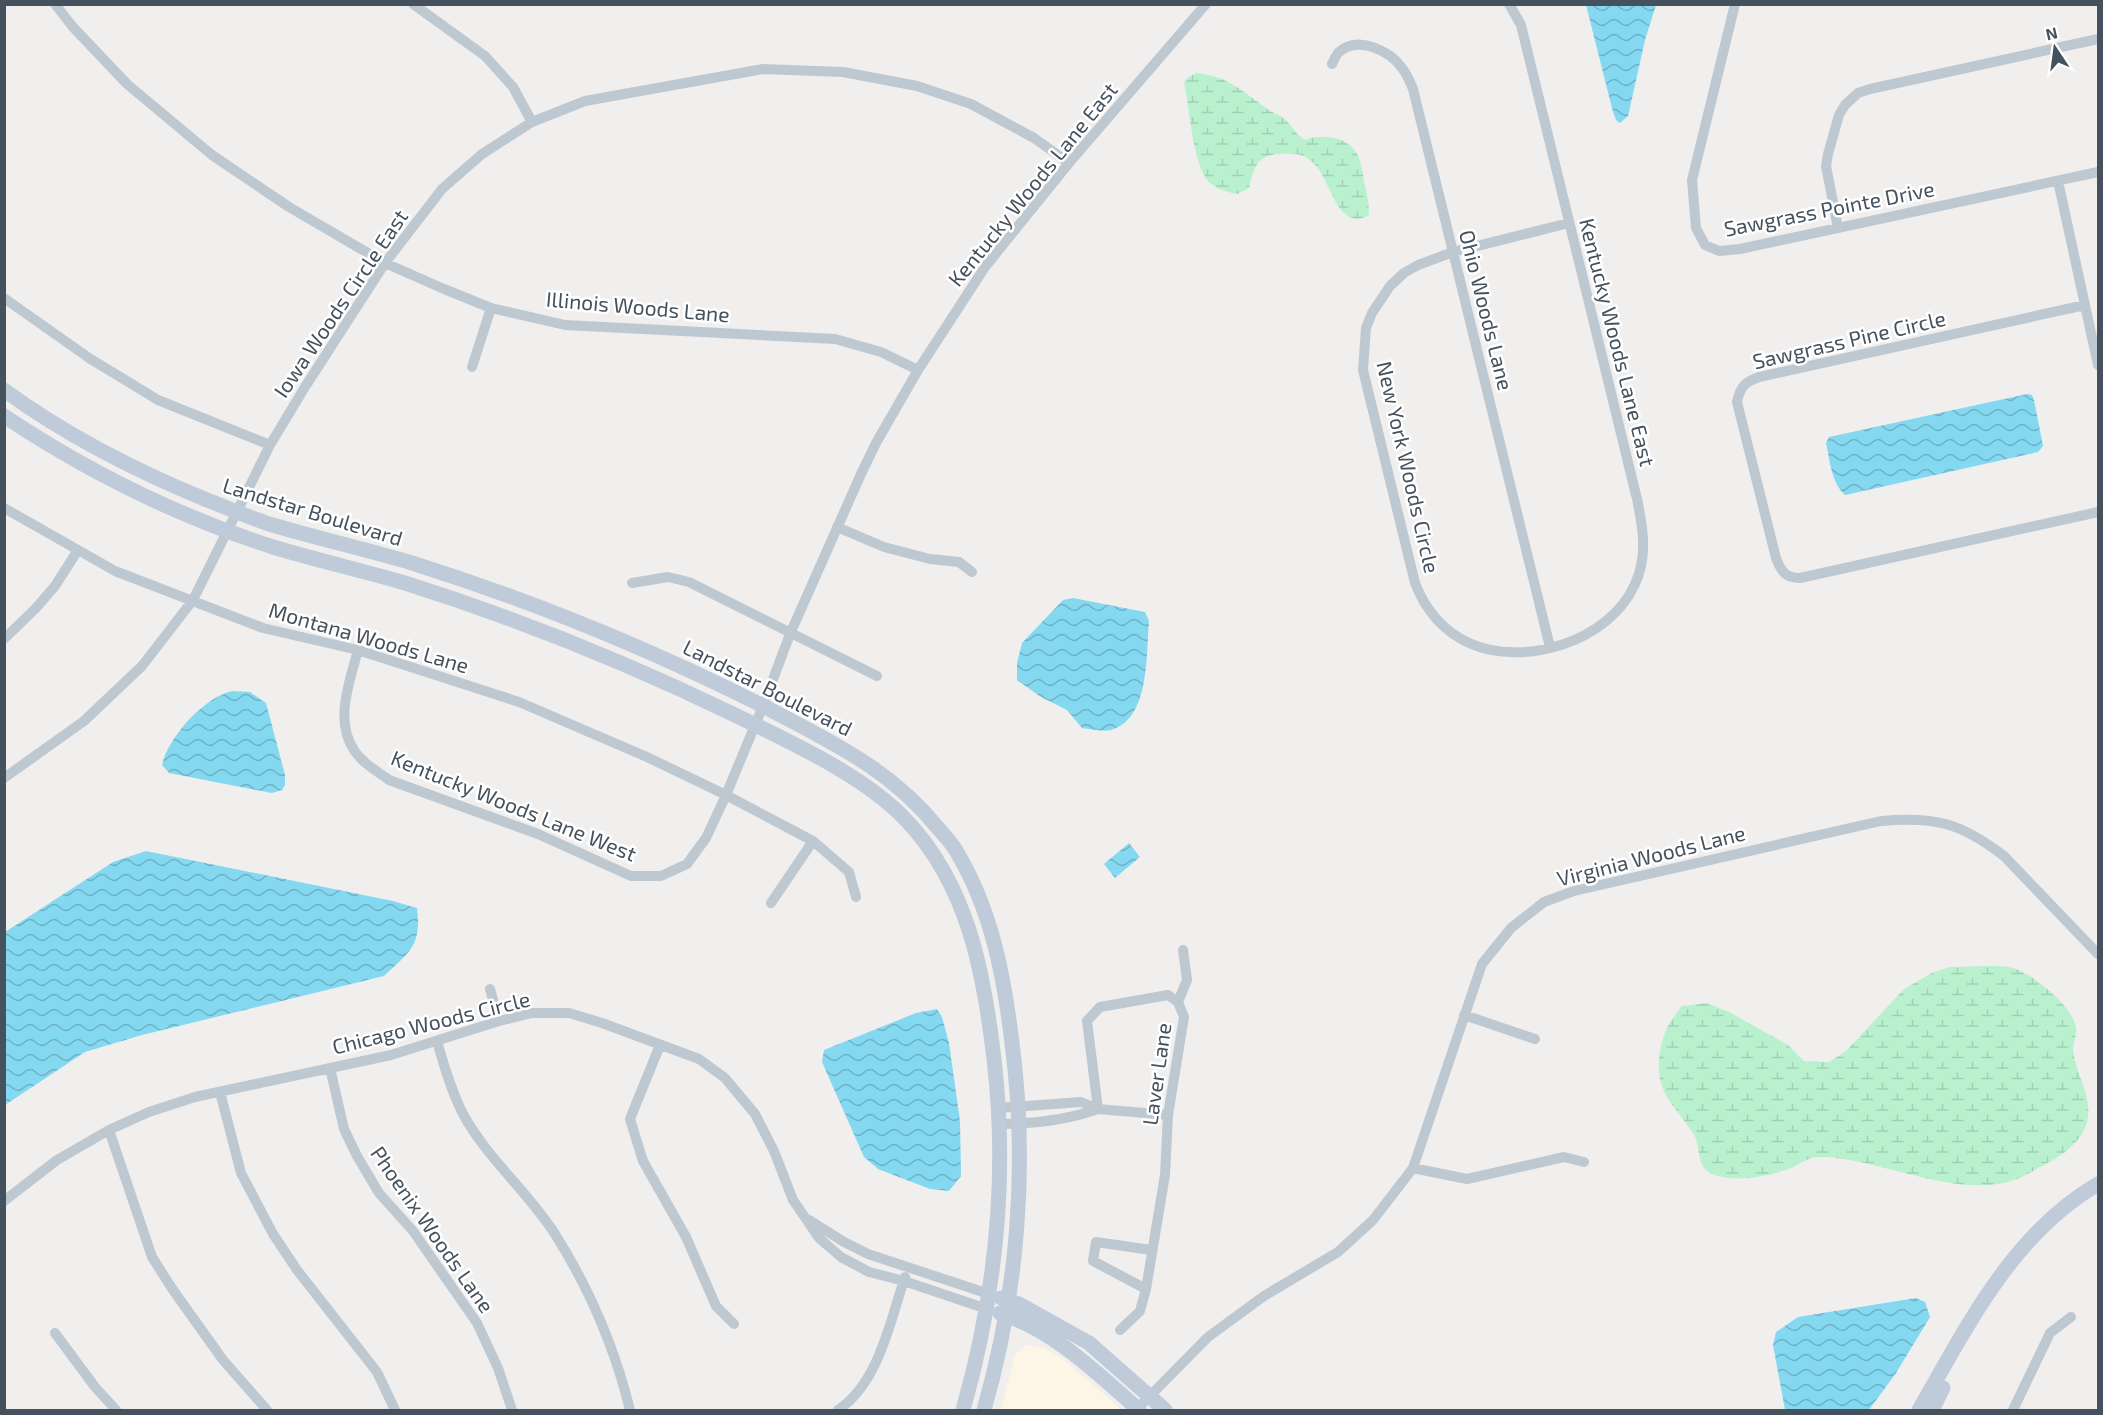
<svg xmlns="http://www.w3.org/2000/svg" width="2103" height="1415" viewBox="0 0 2103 1415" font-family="'Exo 2',sans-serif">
<defs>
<pattern id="wetland-marsh" width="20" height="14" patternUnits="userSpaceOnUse" patternTransform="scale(1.5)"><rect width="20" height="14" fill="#b9f1cf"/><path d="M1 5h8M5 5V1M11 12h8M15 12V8" fill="none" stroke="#a0d0b4"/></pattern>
<pattern id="water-waves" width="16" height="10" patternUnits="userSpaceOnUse" patternTransform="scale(1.5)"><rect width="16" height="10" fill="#84d9f1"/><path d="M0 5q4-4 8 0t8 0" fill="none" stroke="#6eb2c6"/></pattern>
</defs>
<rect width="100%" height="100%" fill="#f1eeee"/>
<path fill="#fdf6e6" d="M1027 1345 1042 1347 1061 1357 1122 1410H1001L1015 1354Z"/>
<path fill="url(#wetland-marsh)" d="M1196 73C1225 75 1243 91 1266 108 1272 113 1280 115 1286 120 1293 127 1296 135 1305 140 1324 133 1351 137 1359 158 1362 166 1363 174 1364 182 1367 193 1369 203 1369 215 1360 220 1352 221 1344 213 1328 197 1325 165 1303 156 1297 153 1287 154 1280 154 1256 155 1254 168 1249 188L1238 194C1228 192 1217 190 1209 182 1192 164 1190 107 1184 83L1187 78Z
M1949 967C1964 967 2000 964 2013 968 2032 973 2074 1007 2076 1028 2077 1035 2073 1043 2073 1050 2075 1072 2091 1094 2088 1116 2086 1136 2069 1151 2053 1160 2041 1166 2029 1174 2017 1179 1958 1201 1884 1159 1822 1157 1809 1156 1799 1165 1788 1169 1767 1177 1734 1183 1712 1174 1696 1167 1701 1148 1694 1135 1685 1119 1668 1104 1662 1086 1656 1070 1659 1048 1665 1033 1668 1023 1676 1014 1682 1006L1707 1003 1731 1013 1788 1045 1804 1061 1829 1062 1846 1051 1904 989 1932 973Z"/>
<path fill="url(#water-waves)" d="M1586 5H1656L1645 40 1628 116 1620 123 1616 120 1613 112Z
M2027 394 2032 395 2034 400 2043 446 2038 452 1845 495C1831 482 1830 461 1826 443L1829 437Z
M1073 598 1145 612 1149 621C1146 655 1150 719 1111 730 1102 732 1091 729 1082 728L1067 710 1041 697 1017 680V663L1022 643 1063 600Z
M233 691 250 692 266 703 285 775V785L282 790 272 793 169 773 162 765C168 737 205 696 233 691Z
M1129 843 1140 857 1115 878 1104 864Z
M146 851 393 901 417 908C422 946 409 952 384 976L142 1035 85 1052 5 1105V932L113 862Z
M937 1009 942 1017 949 1043 960 1121 961 1176 949 1191 930 1189 878 1169 864 1157 822 1062 824 1050 916 1013Z
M1916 1298 1925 1302 1930 1317 1896 1373 1869 1410H1785L1773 1345 1776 1332 1798 1317Z"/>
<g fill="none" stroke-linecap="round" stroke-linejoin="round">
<path stroke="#bec8d1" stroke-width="10" d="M55 4 72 26 127 84 212 155 289 207 385 263 444 289 491 308 565 325 835 339 881 352 918 370
M413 4 485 56 513 87 532 122
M1509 4 1521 25 1637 499C1643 528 1648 556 1635 584 1610 641 1524 668 1469 643 1443 631 1425 609 1415 583L1363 370 1366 328 1372 313 1390 286 1404 273 1418 265 1453 252 1569 223
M1735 4 1692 180 1696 228 1705 245 1719 251 1740 249 2098 172
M1332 64C1334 60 1336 55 1339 52 1358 35 1390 51 1402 68 1407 74 1410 82 1413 89L1550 647
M2058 181 2098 365
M1838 228 1826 166 1828 154 1839 115 1845 105 1858 93 1870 89 2098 39
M4 298 89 358 158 400 270 445
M2085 305 1759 377C1745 382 1740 387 1737 402L1776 558C1781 571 1785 578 1800 578L2098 512
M472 367 491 308
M4 508 115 571 263 628 358 650 519 702 647 757 726 795 813 841 849 872 856 897
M837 527 884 547 930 559 959 562 972 572
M632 583 668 577 689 582 877 676
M4 639 36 608 55 586 78 550
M358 650C350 681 334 720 354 750 362 763 377 771 389 780L538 834 631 876H661L687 864 706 838 726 795 763 706 790 634 861 474 876 443 918 370 985 267 1069 163 1206 4
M4 778 84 721 142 666 193 600 270 445 305 387 385 263 442 189 482 154 532 122 585 101 763 69 843 72 917 86 971 104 1034 138 1069 163
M771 903 813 841
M490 989 499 1021
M1178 1002 1187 980 1183 950
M1464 1015 1535 1039
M437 1041C444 1066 451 1090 463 1114 487 1158 528 1192 555 1234 589 1288 615 1349 630 1410
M660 1045 630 1119 643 1161 686 1237 716 1306 734 1324
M330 1068 344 1129 357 1156 379 1193 413 1231 477 1323 498 1368 512 1410
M220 1092 241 1173 273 1234 297 1270 377 1372 395 1410
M998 1108 1081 1102 1098 1109 1168 1115
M1098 1109 1087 1021 1100 1007 1168 995 1178 1002 1184 1017 1168 1115 1165 1175 1146 1289 1140 1311 1120 1330
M999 1124C1032 1124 1067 1120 1098 1109
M109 1130 152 1257 173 1290 223 1360 267 1410
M1413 1168 1467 1179 1564 1157 1584 1162
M4 1201 57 1160 109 1130 149 1112 195 1097 391 1055 499 1021 532 1013H569L602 1023 699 1059 725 1078 755 1114 774 1151 793 1200 804 1216 819 1238 841 1257 869 1272 904 1281 987 1309
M809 1220 844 1242 868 1254 989 1294
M1146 1289 1093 1261 1096 1242 1151 1250
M55 1333 95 1387 116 1410
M1137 1409 1208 1337 1264 1296 1338 1252 1373 1220 1413 1168 1482 964 1511 928 1544 902 1574 891 1881 821C1935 816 1961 823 2004 856L2098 954
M838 1410C879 1383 890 1321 905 1277
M2013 1410 2050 1333 2071 1317"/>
<path stroke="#bfcbd8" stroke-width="15" d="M4 390C67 436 136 471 207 500 228 508 248 517 269 524 316 538 365 549 412 563 536 602 655 651 771 710 835 744 891 770 938 828 945 836 953 844 958 854 992 912 1004 976 1012 1043 1028 1165 1018 1291 984 1410
M4 416C88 472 177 516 273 547 316 560 361 570 405 583 519 619 628 663 735 715 790 742 865 776 906 820 968 885 984 973 994 1059 1008 1177 995 1297 963 1410
M1001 1298 1019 1304 1089 1343 1165 1410
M1000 1313C1055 1331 1097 1373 1139 1410
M1919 1410C1967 1327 2012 1234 2098 1184
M1932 1410 1943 1388"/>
</g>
<g text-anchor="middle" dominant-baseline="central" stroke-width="5" stroke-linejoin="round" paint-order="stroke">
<g font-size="21" fill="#45515d" stroke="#fff">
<text transform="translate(1032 184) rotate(-51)">Kentucky Woods Lane East</text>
<text transform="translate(1829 208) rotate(-11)">Sawgrass Pointe Drive</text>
<text transform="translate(340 303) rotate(-56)">Iowa Woods Circle East</text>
<text transform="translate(638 306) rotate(5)">Illinois Woods Lane</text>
<text transform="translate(1487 310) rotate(76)">Ohio Woods Lane</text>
<text transform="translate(1849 339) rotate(-13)">Sawgrass Pine Circle</text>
<text transform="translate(1618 342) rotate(76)">Kentucky Woods Lane East</text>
<text transform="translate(1409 467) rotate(77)">New York Woods Circle</text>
<text transform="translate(313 511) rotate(17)">Landstar Boulevard</text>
<text transform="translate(369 637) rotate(16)">Montana Woods Lane</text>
<text transform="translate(768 687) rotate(27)">Landstar Boulevard</text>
<text transform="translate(514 805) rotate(22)">Kentucky Woods Lane West</text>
<text transform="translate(1651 855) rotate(-14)">Virginia Woods Lane</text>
<text transform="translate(431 1022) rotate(-14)">Chicago Woods Circle</text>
<text transform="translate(1156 1074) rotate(-82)">Laver Lane</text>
<text transform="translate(433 1229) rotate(55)">Phoenix Woods Lane</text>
</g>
</g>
<rect width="2103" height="1415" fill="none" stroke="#45515d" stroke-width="12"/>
<g transform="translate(2055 48) rotate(347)" stroke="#ffffff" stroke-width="4.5" paint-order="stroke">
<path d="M0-4.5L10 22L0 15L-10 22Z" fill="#45515d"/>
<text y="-9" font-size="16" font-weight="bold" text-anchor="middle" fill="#45515d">N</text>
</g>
</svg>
